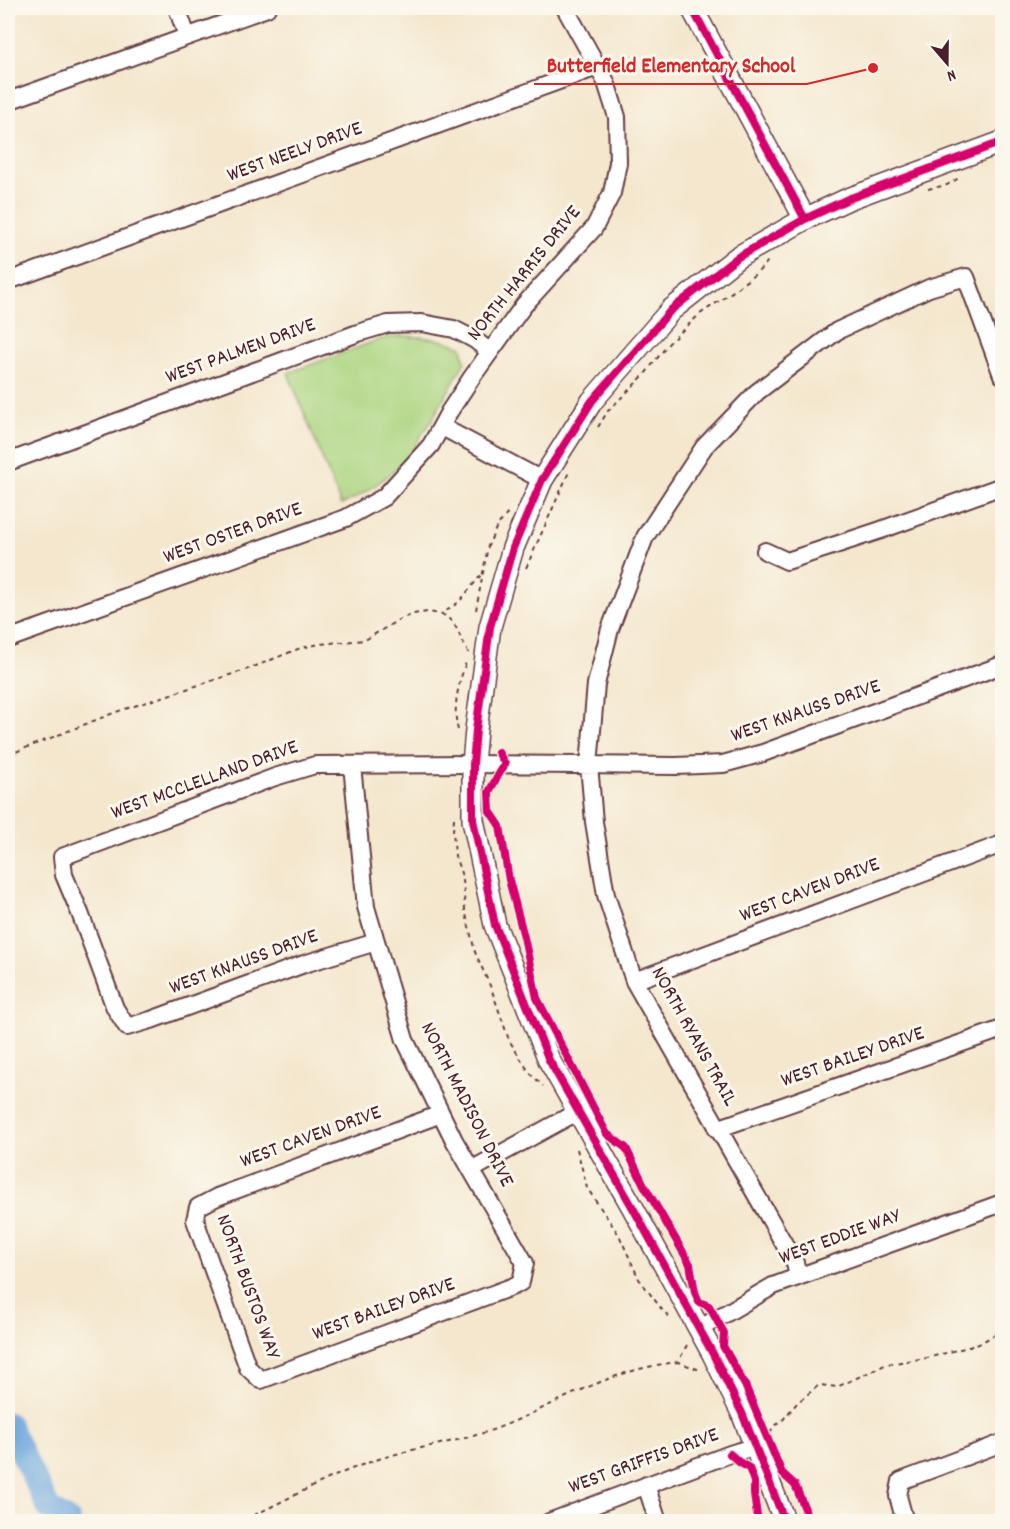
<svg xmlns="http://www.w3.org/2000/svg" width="1010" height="1529" viewBox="0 0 1010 1529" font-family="Dekko,sans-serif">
<rect width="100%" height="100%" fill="#fbf7ec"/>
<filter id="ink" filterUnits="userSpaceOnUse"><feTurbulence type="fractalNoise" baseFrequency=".0167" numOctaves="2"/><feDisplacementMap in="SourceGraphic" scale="12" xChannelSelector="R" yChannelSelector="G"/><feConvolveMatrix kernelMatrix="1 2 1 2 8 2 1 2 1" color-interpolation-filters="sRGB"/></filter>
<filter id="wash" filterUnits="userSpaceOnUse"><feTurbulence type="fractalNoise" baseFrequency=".008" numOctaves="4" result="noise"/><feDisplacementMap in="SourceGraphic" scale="24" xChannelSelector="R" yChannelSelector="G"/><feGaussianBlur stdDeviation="1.35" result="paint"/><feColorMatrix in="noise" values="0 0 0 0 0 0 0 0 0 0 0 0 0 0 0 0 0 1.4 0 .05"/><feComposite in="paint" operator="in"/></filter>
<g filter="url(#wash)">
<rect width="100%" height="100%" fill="#f4e7ce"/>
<path fill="#abd47f" stroke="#7a7a55" stroke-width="1.5" d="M402 336C423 337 442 338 462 347L465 362 427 428C419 435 418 444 412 452 392 475 369 492 341 505L288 373 381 339Z"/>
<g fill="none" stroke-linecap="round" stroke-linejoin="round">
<path stroke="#6fa8de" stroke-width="24" d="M8 1424 49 1509 69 1522"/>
</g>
</g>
<g filter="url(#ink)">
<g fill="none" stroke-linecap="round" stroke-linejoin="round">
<defs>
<path id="minor" d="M177 8 187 36
M8 101 267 8
M8 281 597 67
M442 427 542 480
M8 462 358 333 388 324 422 323 454 329 475 340 490 352
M765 551 787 561 881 530 1002 486
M8 639 346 518 384 497 431 445 449 412 472 377 524 305 594 228 612 193 618 163 617 117 606 82 565 8
M352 765 366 907 405 1040 454 1140 525 1263 521 1282 514 1286 261 1380 248 1368 195 1220 198 1207 217 1197 441 1114
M376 942 304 964 151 1020 127 1027 115 1008 80 913 64 875 62 857 275 777 315 765 473 764 676 766 723 764 763 753 1002 665
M634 981 1002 844
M717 1129 1002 1029
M471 1170 577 1112
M798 1277 795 1263 634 981 606 895 594 822 589 765 596 684 610 629 645 537 704 447 757 392 837 331 929 288 966 277 1002 375
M699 1329 773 1286 1002 1203
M646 1485 658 1522
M549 1522 730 1454 756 1446
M905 1522 898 1496 901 1481 1002 1443"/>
<path id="tertiary" d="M692 8 805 219
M785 1522 742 1413 713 1354 633 1208 549 1060 495 925 473 820V764L476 730 490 627 513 548 542 480 592 401 671 310 738 257 805 219 848 199 1002 142"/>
</defs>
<use href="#minor" stroke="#643d43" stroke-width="20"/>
<use href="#tertiary" stroke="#643d43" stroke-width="24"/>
<path stroke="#643d43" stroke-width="2" stroke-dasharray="4.5 4.5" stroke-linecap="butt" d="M928 189 947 185 959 178
M598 427 608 411 645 374 669 343 700 314 728 295 758 272 769 260
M526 568 569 472
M476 610 488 546 497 526 509 512
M469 653C457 637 461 625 442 614L459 602 481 575
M458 730C452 708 459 680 467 660
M8 755 116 712 251 668 298 649 319 644 365 640 400 619 413 614 427 612 442 614
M454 818 453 831 455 856 463 879 465 910 475 952 491 988 509 1040 529 1072 543 1086
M577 1149 587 1188 619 1235 639 1279 663 1311 670 1317
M687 1345 678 1362 700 1370
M770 1433 776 1425 781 1422 797 1403 819 1385 837 1387 887 1364 927 1358 979 1344 1002 1330
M237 1522C259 1514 278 1503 299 1493 325 1480 351 1468 379 1459 420 1446 463 1442 503 1426 563 1401 611 1369 678 1362"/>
<use href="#minor" stroke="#fff" stroke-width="16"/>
<use href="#tertiary" stroke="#fff" stroke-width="21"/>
<defs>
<path id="cycleway" d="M692 8 805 219
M498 752 505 764 496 779 489 792 490 811 500 826 509 880 524 937 537 998 607 1134 626 1148 644 1185 690 1264 695 1292 699 1302 709 1306 724 1333 723 1346 745 1385 782 1473 795 1485 805 1509 808 1522
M730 1454 739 1462 749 1468 754 1482V1495L758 1522
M785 1522 742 1413 713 1354 633 1208 549 1060 495 925 473 820V764L476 730 490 627 513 548 542 480 592 401 671 310 738 257 805 219 848 199 1002 142"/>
</defs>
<use href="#cycleway" stroke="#fbf7ec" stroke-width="11"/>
<use href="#cycleway" stroke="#d6006c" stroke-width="8"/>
</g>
</g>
<g text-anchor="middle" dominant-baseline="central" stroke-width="6" stroke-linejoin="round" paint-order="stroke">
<g font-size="21" fill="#4a1f2b" stroke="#fbf7ec">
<text transform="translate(295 153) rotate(-20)">WEST NEELY DRIVE</text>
<text transform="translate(525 274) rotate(-51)">NORTH HARRIS DRIVE</text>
<text transform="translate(241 352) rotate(-20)">WEST PALMEN DRIVE</text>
<text transform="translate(233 534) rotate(-20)">WEST OSTER DRIVE</text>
<text transform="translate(806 712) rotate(-19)">WEST KNAUSS DRIVE</text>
<text transform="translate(205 781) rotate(-20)">WEST MCCLELLAND DRIVE</text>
<text transform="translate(810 891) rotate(-21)">WEST CAVEN DRIVE</text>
<text transform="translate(244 963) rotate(-20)">WEST KNAUSS DRIVE</text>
<text transform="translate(693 1037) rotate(61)">NORTH RYANS TRAIL</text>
<text transform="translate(853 1058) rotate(-19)">WEST BAILEY DRIVE</text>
<text transform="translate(466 1105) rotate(63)">NORTH MADISON DRIVE</text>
<text transform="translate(311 1138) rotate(-20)">WEST CAVEN DRIVE</text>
<text transform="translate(840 1238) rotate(-20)">WEST EDDIE WAY</text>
<text transform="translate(247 1287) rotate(70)">NORTH BUSTOS WAY</text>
<text transform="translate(384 1310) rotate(-20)">WEST BAILEY DRIVE</text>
<text transform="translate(644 1462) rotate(-20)">WEST GRIFFIS DRIVE</text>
</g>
</g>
<path fill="none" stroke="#d62828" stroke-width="2" d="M873 68L807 84H534"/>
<circle fill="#d62828" stroke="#fbf7ec" stroke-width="2" cx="873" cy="68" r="6"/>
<g font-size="22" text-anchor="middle" font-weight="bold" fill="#d62828" stroke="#fbf7ec" stroke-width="6" stroke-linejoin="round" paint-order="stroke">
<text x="671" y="72">Butterfield Elementary School</text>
</g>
<rect width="1010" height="1529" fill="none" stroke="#fbf7ec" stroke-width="30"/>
<g transform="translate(947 63) rotate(160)" stroke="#fbf7ec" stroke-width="4.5" paint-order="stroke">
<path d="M0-4.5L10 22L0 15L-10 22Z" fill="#4a1f2b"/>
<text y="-9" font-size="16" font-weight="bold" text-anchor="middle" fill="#4a1f2b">N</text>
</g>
</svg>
